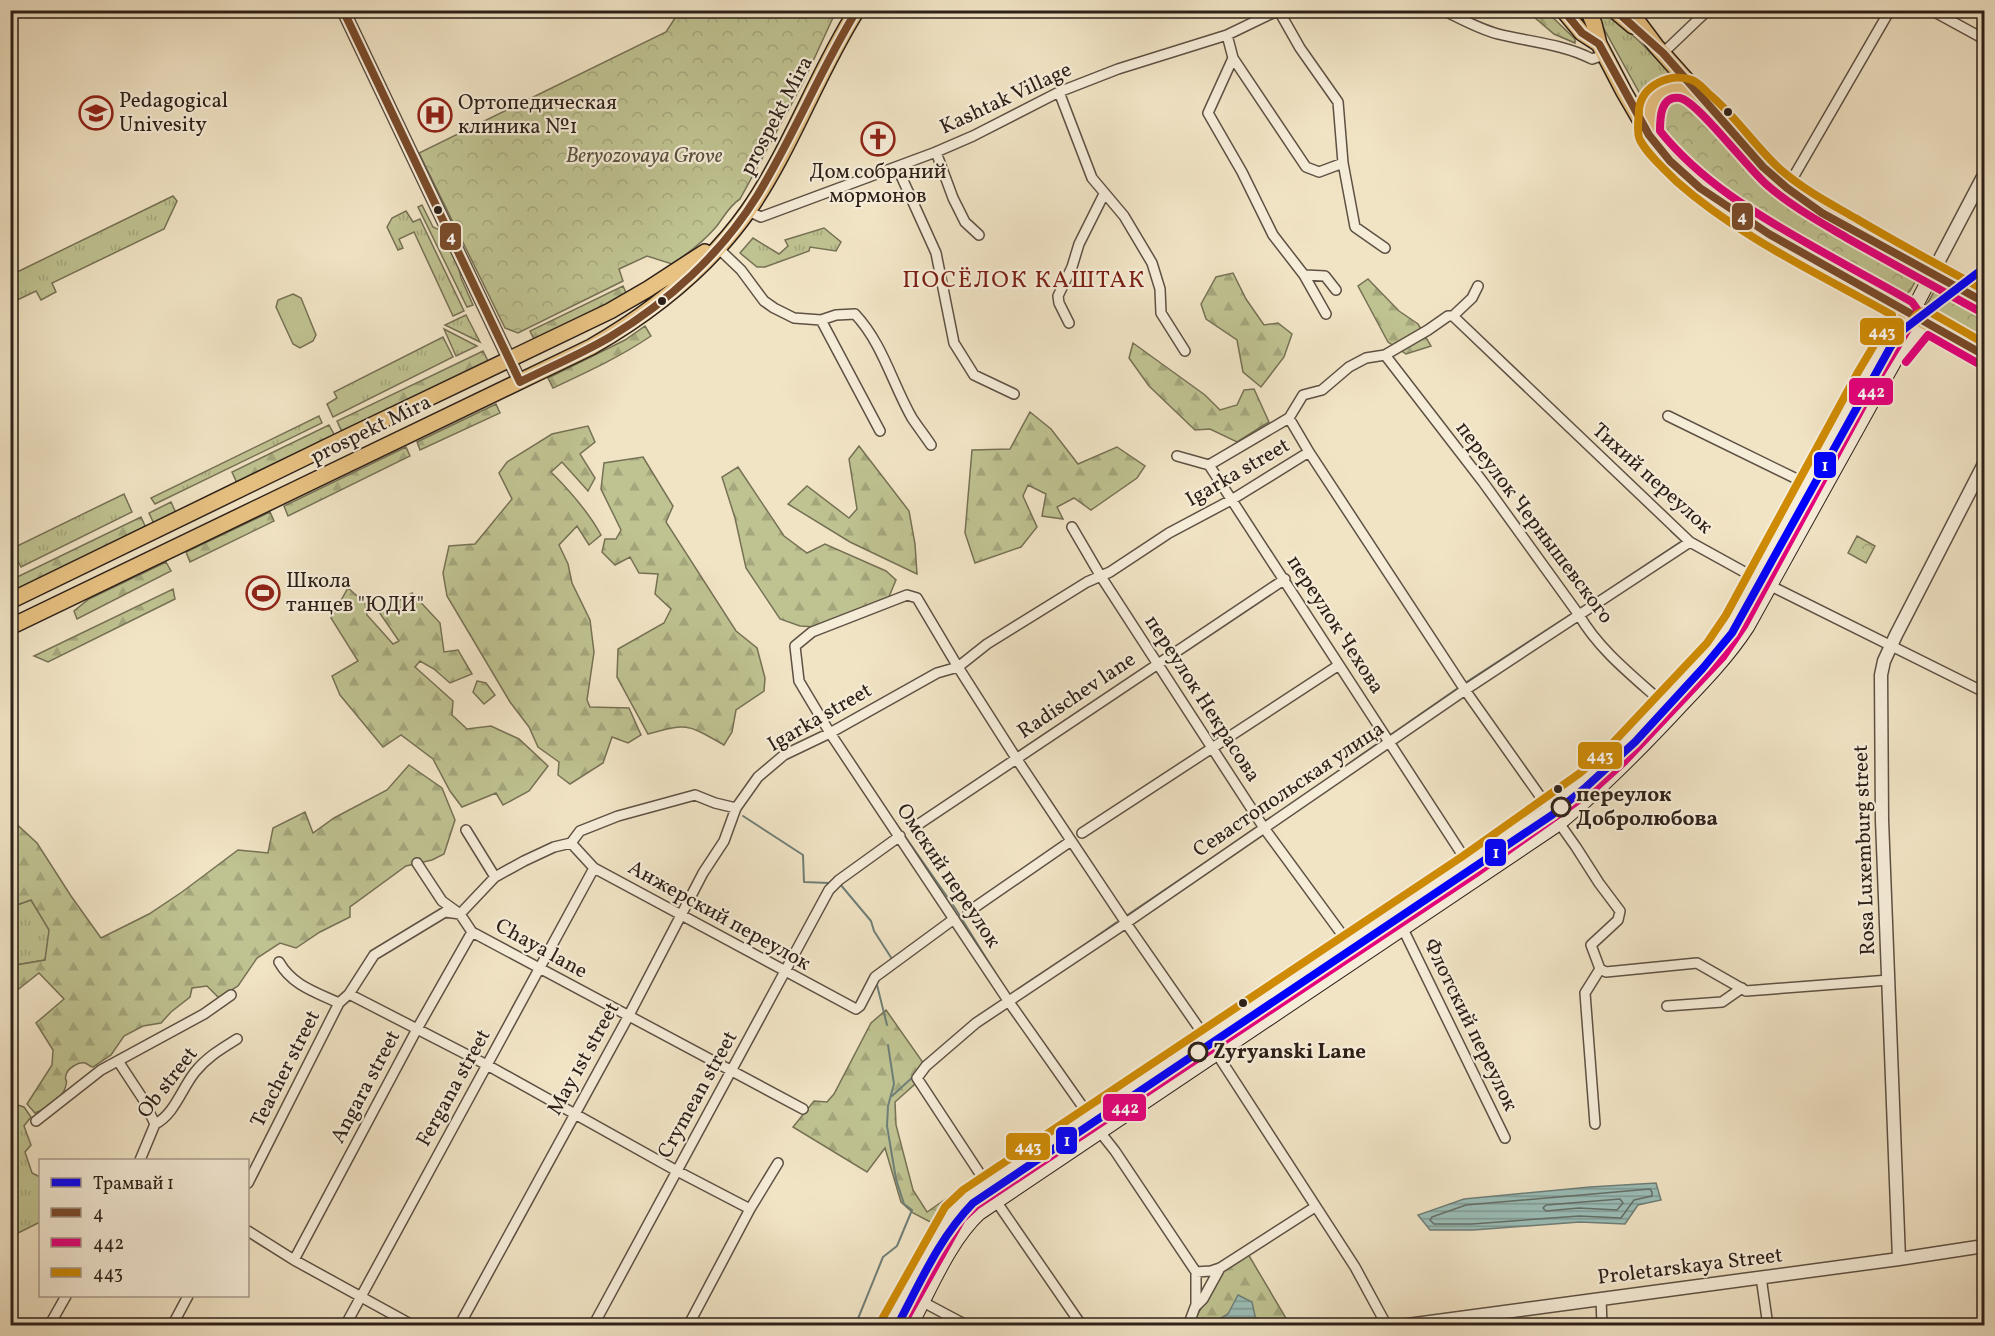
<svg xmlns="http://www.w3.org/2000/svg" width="1995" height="1336" viewBox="0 0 1995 1336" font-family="Vollkorn,serif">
<defs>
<pattern id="grass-tufts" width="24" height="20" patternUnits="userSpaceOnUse" patternTransform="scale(1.5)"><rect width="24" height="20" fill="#bfc291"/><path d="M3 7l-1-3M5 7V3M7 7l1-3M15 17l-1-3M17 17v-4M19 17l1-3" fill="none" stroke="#a4a67c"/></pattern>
<pattern id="forest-firs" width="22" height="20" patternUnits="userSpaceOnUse" patternTransform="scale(1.5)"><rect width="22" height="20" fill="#bfc291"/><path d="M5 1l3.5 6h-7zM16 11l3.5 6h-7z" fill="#a4a67c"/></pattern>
<pattern id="park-crowns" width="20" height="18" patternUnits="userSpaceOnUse" patternTransform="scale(1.5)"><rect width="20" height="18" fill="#bfc291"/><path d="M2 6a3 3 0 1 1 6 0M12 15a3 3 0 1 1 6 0" fill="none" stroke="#a4a67c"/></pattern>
<pattern id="water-rules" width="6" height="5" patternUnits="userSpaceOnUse" patternTransform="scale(1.5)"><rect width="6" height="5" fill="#9bbeb8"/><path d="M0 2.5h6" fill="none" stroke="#7f9a95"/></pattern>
</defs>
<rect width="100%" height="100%" fill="#f1e4c5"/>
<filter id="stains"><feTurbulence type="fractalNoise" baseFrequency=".00333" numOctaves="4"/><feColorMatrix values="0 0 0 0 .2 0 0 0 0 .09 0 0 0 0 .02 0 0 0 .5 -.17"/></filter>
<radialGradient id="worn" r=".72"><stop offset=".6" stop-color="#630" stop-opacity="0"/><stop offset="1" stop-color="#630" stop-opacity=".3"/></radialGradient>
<path fill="url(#grass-tufts)" stroke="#767155" stroke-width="1.5" d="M1594 11H1602L1616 21 1638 40 1672 74 1670 83 1647 101H1644Z
M173 196 177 201 164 229 52 283 56 292 41 300 36 291 11 303V275Z
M422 205 433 227 444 232 458 264 461 278 473 305 467 307 418 207Z
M406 211 413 222 420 219 464 311 453 316 414 232 399 239 403 248 398 250 387 227 392 218Z
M824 228 841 242 836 251 810 247 809 251 765 267H757L740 253 753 238 779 254 788 246 785 240Z
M466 315 480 342 445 325Z
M444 329 477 346 456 356Z
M443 337 453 357 333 417 327 404 337 398 334 392Z
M319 416 322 423 155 504 151 498Z
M124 494 132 512 21 567 11 549Z
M31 900 50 930 45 960 11 966V907Z
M11 1103 24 1107 31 1117 24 1126 31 1145 25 1152 32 1173 40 1177V1223H38L12 1236 11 1241Z"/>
<path fill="url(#forest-firs)" stroke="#767155" stroke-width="1.5" d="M1527 11H1546L1575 39V43L1554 34Z
M1233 273 1246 299 1264 325 1278 323 1292 334 1284 357 1261 387 1243 372 1237 340 1206 319 1201 304 1216 277Z
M1368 279 1399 311 1418 324 1431 346 1406 354 1388 342 1358 286Z
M623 286 628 297 535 341 530 331Z
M645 326 651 336C620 357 587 372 553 388L548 378 625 340Z
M1133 343 1205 395 1220 410 1237 405 1244 390 1254 389 1269 422 1237 442 1210 429 1195 430 1149 386 1129 358Z
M483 351 488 361 342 432 337 421Z
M496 404 500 413 420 450 417 442Z
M1030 412 1051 429 1078 464 1117 447 1145 466 1137 478 1091 510 1074 498 1057 507 1063 519 1042 516 1046 494 1028 485 1023 496 1037 527 1021 547 975 563 965 533 972 450 1010 449Z
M329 425 335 436 237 483 232 472Z
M588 426 595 442 580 454 595 478 588 491 562 462 551 472C570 491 588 511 601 535L589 545 577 526 559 545 568 564 572 583 590 620 594 652 587 700 590 707 629 708 641 735 628 743 612 737 603 763 570 784 558 775 559 762 538 747 529 727 510 702 447 596 443 573 449 546 475 544 512 499 499 473 507 462 552 434Z
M859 446 909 511 915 544 917 574 850 542 788 504 807 486 849 518 857 509 849 459Z
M406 447 410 456 288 516 284 506Z
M643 457 673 506 666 522 736 631 757 648 765 678 764 691 736 710 732 732 724 745C687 724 689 723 648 734L617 677 618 649 664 623 671 609 655 594 658 574 639 573 630 557 615 565 602 552 605 539H616L621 530 601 489 604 463Z
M738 467 784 536 807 553 825 544 886 571 896 580 888 599 817 627 800 626 780 619 746 568 735 518 722 477Z
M171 502 176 513 154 524 149 513Z
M270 512 274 521 190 562 186 552Z
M141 517 146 528 11 594V580Z
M166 562 171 571 77 619 74 611 89 599Z
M348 588 365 603 367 615 393 644 399 641 379 612 412 593 440 623 444 652 458 650 472 674 450 683 434 669 420 661 415 667 453 701 452 715 467 729 491 726 519 739 548 766 529 791 503 805 496 793 462 807 450 791 433 759 401 735 383 747 340 695 332 676 358 661 331 618Z
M173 589 175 599 48 662 34 656Z
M477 681 486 683 495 695 484 704 473 692Z
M409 765 442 788 455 820 444 854 432 860 406 866 350 907V917L320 932 296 948 280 943 257 958 238 986 219 998 207 986 192 988 190 997 171 1012 161 1023 143 1026 124 1036 111 1055 93 1067C90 1067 88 1064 85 1063 79 1061 67 1069 66 1075 64 1082 68 1078 66 1085 64 1098 46 1109 35 1113L27 1104 52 1065 53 1050 36 1023 64 999 39 973 11 995 10 966 45 960 49 930 31 900 11 907V819L37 843 71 896 101 938 149 914 182 892 238 850 268 853 273 828 305 812 313 833 334 818 387 790Z
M886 1010 924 1064 914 1085 895 1102 896 1125 913 1190 927 1212 978 1177 984 1186 951 1210 938 1226 913 1213 901 1202 885 1148 867 1172 793 1127 814 1101 827 1102 834 1094 871 1023Z
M1248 1254 1290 1325H1257V1318L1228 1314 1213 1323V1325L1191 1326 1223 1270Z"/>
<path fill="url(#park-crowns)" stroke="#767155" stroke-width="1.5" d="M676 11H836L803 83 740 199C729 206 724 217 716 227 703 242 689 253 672 264L647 256 619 269 623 281 518 333 505 328 419 153 666 32 677 15Z
M1665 95 1690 97C1716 121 1736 151 1760 176 1800 217 1862 244 1911 272L1916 280 1910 291 1905 295 1899 293C1867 275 1835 257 1803 239 1754 211 1698 182 1665 135 1661 129 1655 122 1655 115 1654 107 1661 101 1665 95Z
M1937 287 1984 311V345L1929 314 1925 307Z
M1857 536 1875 546 1866 563 1848 553Z"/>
<path fill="#bfc291" stroke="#767155" stroke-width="1.5" d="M293 294 301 298 316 335 313 341 300 348 293 344 276 307 278 300Z"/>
<path fill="url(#water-rules)" stroke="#6f7f78" stroke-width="1.5" d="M1656 1183 1661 1200 1638 1205 1625 1224 1580 1222 1473 1230H1430L1418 1215 1464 1199 1590 1187Z
M1238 1295 1252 1302 1257 1325H1213V1323L1228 1314Z"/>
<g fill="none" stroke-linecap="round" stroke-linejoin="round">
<path stroke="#646f68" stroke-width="1.5" d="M1650 1189 1652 1192V1196L1634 1200 1621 1218 1579 1216 1472 1224H1434L1430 1220 1432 1217 1466 1205Z
M1620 1199 1623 1203 1617 1210 1579 1208 1546 1211 1543 1208 1546 1205Z"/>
<path stroke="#6f7f78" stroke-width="2" d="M1467 323 1480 336
M1578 610 1682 541 1671 531 1672 529
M1465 683 1573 613
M1389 736 1458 688
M1347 765 1384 739
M1049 799 1074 837
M743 816 803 855 804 882 829 883
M895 822 955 908 1001 982
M1077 841 1100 876
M840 884 871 921 874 931 892 959
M1125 914 1126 916 1224 850
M1056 965 1117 922
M873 973 882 966
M876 981 887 1025
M892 1096 914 1076
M855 1326 883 1257 897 1246 912 1210 904 1204 896 1179 887 1126 888 1106 894 1084 888 1045"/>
<defs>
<path id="minor" d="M1443 10C1461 19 1479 29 1498 34 1530 42 1563 44 1592 59L1604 55
M1931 10 1984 39
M1279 11 1300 48 1338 102 1343 163 1355 227 1385 248
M1227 35 1233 58 1208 113 1242 172 1273 235 1304 275 1325 276 1336 290
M1663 53 1708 10
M1233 58 1306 167 1319 172 1343 163
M1059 92 1092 178 1124 216 1152 263 1160 289 1161 313 1185 351
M936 152 953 198 965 222 979 235
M897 167 936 253 954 343 974 375 1014 394
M1787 188 1890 10
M748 211 761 217 936 152 973 136 1059 92 1118 69 1227 35 1279 10
M718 248 741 270 764 301 774 308 794 318 821 320 836 315 855 314C883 344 892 383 912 418 918 427 925 436 931 445
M1304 275 1326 314
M1453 316 1690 542 1757 579 1984 692
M821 320 880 431
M1069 323 1059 303 1058 296 1072 267 1079 244 1104 194
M1385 355 1483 482 1579 615C1599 650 1634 677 1664 704
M1668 416 1809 485
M1289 418 1309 452 1465 690 1576 847 1599 883 1620 911 1618 920 1591 945 1600 969 1606 972 1697 963 1746 991 1889 980
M1177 456 1209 465 1289 418 1303 395 1322 390 1349 367 1366 358 1385 355 1428 330 1448 316H1453L1472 298 1478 286
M1209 465 1469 865
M1072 527 1100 575 1264 828 1349 944
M919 824 1285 579
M466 830 495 877
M1082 833 1339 665
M571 843 594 868 856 1009 860 1006 875 977 954 919
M417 863 442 901 460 914 472 932 803 1109
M968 912 1071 841
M1403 929 1505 1138
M279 962C292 985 315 992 339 1003
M349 994 487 1065 677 1171 750 1209
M1667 1006 1722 1002 1742 988
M118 1061 143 1099 155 1124
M1090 1117 1009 1002 830 733 799 681 795 646 812 632 907 595 917 598 958 667 1016 758 1126 923 1217 1054 1355 1267 1387 1326
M36 1121 101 1070 204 1014 231 995
M1595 1124 1585 993 1600 969
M1100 1132 1115 1151 1196 1272 1211 1271 1220 1268
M140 1160 155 1124C174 1115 182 1088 195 1072 207 1057 221 1049 237 1039
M248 1183 339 1003 349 994 374 955 445 912 460 914 495 877 524 861 554 847 571 843 580 831 618 816 695 795 715 803 736 808 758 777 784 755 830 733 937 673 958 667 987 644 1087 582 1110 572 1169 533 1233 499 1309 452
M988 1186 917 1078 926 1066 976 1023 1126 923 1465 690 1690 542
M996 1201 1082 1326
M248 1231 294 1260 414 1326
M294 1260 417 1029 472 932
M1761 1277 1768 1326
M1601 1298 1602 1326
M923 1302 968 1326
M1196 1305V1272
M49 1326 66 1296
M172 1326 188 1296
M345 1326 594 868
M459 1326 628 1017 703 873 724 841 736 808
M593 1326 829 890 839 880 900 836
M688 1326 750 1209 778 1163
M1188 1326 1195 1307 1203 1299 1220 1268 1315 1207"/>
<path id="tertiary" d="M343 10 520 382
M1932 274 1984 175
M1899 1259 1882 820 1881 675 1884 661 1896 635 1984 464
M1400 1326 1899 1259 1984 1246"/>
<path id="secondary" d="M890 1326 954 1212 970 1198 1469 865C1509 837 1553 811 1589 779 1634 739 1674 694 1715 650L1725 636 1867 377 1907 311 1918 301 1932 274
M910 1326C930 1289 949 1241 979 1213L1558 824C1603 787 1642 747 1681 705 1705 680 1728 656 1747 627L1900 351 1925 321 1921 311"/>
<path id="primary" d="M1563 10 1582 33 1599 44
M1588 10 1594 24 1599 44 1624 92 1649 135 1670 161 1700 188 1732 211 1769 234 1984 355
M1614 10 1633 26
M1629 10 1656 46 1773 177 1822 213 1984 302
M1649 135C1649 127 1648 118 1650 110 1654 87 1679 83 1696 95
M10 601 341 440 610 311 648 289 705 252
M10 627 591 347C652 312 707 269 748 211 791 149 817 73 857 10"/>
</defs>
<use href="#minor" stroke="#5e5144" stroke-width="12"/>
<use href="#tertiary" stroke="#5e5144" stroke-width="15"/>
<use href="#secondary" stroke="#2d2019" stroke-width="16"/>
<use href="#primary" stroke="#2d2019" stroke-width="18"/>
<use href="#minor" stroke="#f6edd9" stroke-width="9"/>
<use href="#tertiary" stroke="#f6edd9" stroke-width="12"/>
<use href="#secondary" stroke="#f6edd9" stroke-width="14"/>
<use href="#primary" stroke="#e8c282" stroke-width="15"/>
<defs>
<path id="bus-1" d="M343 10 520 382
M1563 10 1582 33 1599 44 1649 135 1670 161 1700 188 1769 234 1984 355
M1615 10 1663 53 1763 167 1787 188 1822 213 1984 302
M520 382C550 367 581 354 610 337 668 302 721 254 757 196 794 136 820 70 857 10"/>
<path id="bus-2" d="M1906 362 1928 335 1979 364
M902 1326 962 1219 976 1206 1475 874 1593 790 1624 762 1723 657 1744 626 1876 382 1916 316 1917 309 1912 302C1879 283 1845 265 1812 246 1756 214 1701 182 1660 131 1660 119 1660 95 1680 98 1697 101 1749 170 1767 185 1791 206 1820 222 1847 238 1891 263 1935 287 1979 311"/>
<path id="bus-3" d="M1890 348 1917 314 1923 311 1930 312 1984 343
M881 1321 945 1207 963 1190 1463 856 1580 773 1609 747 1707 643 1726 615 1858 372 1892 315C1819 274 1739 237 1676 181 1664 169 1648 155 1640 140 1636 133 1639 117 1639 109 1642 85 1671 72 1692 80 1698 82 1704 89 1709 94 1736 116 1755 147 1781 170 1804 190 1831 204 1857 219 1899 244 1942 267 1984 290"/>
</defs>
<use href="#bus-1" stroke="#f6edd9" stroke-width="12"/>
<use href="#bus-2" stroke="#f6edd9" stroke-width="12"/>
<use href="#bus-3" stroke="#f6edd9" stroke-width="12"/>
<use href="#bus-1" stroke="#7a4b2a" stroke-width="8"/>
<use href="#bus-2" stroke="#e5007d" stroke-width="8"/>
<use href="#bus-3" stroke="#cf8b05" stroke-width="8"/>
<defs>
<path id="tram-1" d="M897 1326C920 1283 939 1238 973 1203L1552 815 1586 787 1635 742 1703 668 1732 633 1891 346 1903 330 1984 268"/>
</defs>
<use href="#tram-1" stroke="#f6edd9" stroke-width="12"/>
<use href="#tram-1" stroke="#00f" stroke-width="8"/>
</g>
<defs>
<symbol id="university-ring" viewBox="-11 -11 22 22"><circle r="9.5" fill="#f6edd9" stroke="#8f2418" stroke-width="1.5"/><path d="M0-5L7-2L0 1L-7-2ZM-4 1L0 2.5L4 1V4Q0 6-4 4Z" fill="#8f2418"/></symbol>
<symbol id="hospital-ring" viewBox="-11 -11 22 22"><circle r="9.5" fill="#f6edd9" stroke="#8f2418" stroke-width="1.5"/><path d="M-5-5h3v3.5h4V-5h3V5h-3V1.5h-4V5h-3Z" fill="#8f2418"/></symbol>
<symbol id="church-ring" viewBox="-11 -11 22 22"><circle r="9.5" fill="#f6edd9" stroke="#8f2418" stroke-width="1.5"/><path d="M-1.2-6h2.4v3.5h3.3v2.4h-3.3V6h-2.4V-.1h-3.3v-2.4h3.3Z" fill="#8f2418"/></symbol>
<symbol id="stadium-ring" viewBox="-11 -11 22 22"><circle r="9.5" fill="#f6edd9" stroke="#8f2418" stroke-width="1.5"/><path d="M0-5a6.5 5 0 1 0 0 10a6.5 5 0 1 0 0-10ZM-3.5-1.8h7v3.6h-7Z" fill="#8f2418"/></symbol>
</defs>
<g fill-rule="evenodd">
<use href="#university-ring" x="77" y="94" width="38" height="38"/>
<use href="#hospital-ring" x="416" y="96" width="38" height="38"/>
<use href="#church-ring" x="859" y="120" width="38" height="38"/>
<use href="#stadium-ring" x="244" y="574" width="38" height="38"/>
</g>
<g fill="#2d2019" stroke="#f6edd9" stroke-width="2">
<circle cx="1728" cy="112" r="5"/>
<circle cx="438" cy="210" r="5"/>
<circle cx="662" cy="301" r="5"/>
<circle cx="1558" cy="789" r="5"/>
<circle cx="1243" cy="1003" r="5"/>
</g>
<g fill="#f6edd9" stroke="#2d2019" stroke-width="3">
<circle cx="1561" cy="807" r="9"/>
<circle cx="1198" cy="1052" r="9"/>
</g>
<g text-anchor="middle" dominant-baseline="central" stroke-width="4.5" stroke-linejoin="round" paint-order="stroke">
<g font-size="21" fill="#2d2019" stroke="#f6edd9">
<text transform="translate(1006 99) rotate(-25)">Kashtak Village</text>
<text transform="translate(777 116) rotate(-62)">prospekt Mira</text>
<text transform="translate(371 430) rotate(-26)">prospekt Mira</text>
<text transform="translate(1238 473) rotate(-30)">Igarka street</text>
<text transform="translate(1652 479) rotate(42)">Тихий переулок</text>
<text transform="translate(1534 523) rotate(53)">переулок Чернышевского</text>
<text transform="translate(1335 625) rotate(57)">переулок Чехова</text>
<text transform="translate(1077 696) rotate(-34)">Radischev lane</text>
<text transform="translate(1202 699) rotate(57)">переулок Некрасова</text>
<text transform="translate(820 718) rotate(-30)">Igarka street</text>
<text transform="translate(1289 790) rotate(-34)">Севастопольская улица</text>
<text transform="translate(1865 850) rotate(-92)">Rosa Luxemburg street</text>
<text transform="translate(948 876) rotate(56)">Омский переулок</text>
<text transform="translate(719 916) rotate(29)">Анжерский переулок</text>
<text transform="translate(541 949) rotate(29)">Chaya lane</text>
<text transform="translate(1470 1025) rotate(64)">Флотский переулок</text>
<text transform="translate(584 1059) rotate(-61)">May 1st street</text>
<text transform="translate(286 1069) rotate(-63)">Teacher street</text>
<text transform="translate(168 1083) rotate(-52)">Ob street</text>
<text transform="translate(366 1087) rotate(-62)">Angara street</text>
<text transform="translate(454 1088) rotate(-61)">Fergana street</text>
<text transform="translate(698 1095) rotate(-61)">Crymean street</text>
<text transform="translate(1690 1267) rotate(-7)">Proletarskaya Street</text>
</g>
<g font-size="21" fill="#2d2019" stroke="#f6edd9" text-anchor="start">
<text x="119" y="101">Pedagogical<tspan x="119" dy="24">Univesity</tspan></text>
<text x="458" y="103">Ортопедическая<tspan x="458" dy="24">клиника №1</tspan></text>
<text x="878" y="172" text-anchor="middle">Дом собраний<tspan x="878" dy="24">мормонов</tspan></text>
<text x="286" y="581">Школа<tspan x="286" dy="24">танцев "ЮДИ"</tspan></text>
</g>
<g font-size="21" font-style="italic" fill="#59513d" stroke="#f6edd9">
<text x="644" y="156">Beryozovaya Grove</text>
</g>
<g font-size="21" font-weight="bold" fill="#2d2019" stroke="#f6edd9" text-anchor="start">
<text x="1576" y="795">переулок<tspan x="1576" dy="24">Добролюбова</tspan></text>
<text x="1213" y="1052">Zyryanski Lane</text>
</g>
<g font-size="24" letter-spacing="1.5" fill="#7a1f14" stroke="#f6edd9">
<text x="1024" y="281">ПОСЁЛОК КАШТАК</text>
</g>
</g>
<g stroke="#f6edd9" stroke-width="2">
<rect x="1731" y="202" width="23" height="29" rx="6" fill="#7a4b2a"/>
<rect x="439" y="222" width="23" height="29" rx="6" fill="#7a4b2a"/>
<rect x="1859" y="317" width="46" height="29" rx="6" fill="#cf8b05"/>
<rect x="1848" y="377" width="46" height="29" rx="6" fill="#e5007d"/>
<rect x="1813" y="451" width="24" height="28" rx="6" fill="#00f"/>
<rect x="1577" y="741" width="46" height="29" rx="6" fill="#cf8b05"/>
<rect x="1484" y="838" width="23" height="29" rx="6" fill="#00f"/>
<rect x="1102" y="1093" width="45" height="29" rx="6" fill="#e5007d"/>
<rect x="1055" y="1126" width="23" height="29" rx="6" fill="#00f"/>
<rect x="1005" y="1132" width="46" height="29" rx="6" fill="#cf8b05"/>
</g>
<g font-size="16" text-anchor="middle" font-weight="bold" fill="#fff">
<text x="1742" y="222">4</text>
<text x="451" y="242">4</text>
<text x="1882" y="337">443</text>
<text x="1871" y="397">442</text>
<text x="1825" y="471">1</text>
<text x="1600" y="761">443</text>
<text x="1496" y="858">1</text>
<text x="1125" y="1113">442</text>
<text x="1067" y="1146">1</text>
<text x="1028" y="1152">443</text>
</g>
<rect width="1995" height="1336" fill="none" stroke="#f1e4c5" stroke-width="36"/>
<rect x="12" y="12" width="1971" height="1312" fill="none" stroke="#2d2019" stroke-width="3"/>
<rect x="18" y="18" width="1959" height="1300" fill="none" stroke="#2d2019" stroke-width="1.5"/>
<rect x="39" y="1159" width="210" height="138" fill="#f6edd9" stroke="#a69b8c" stroke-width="1.5"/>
<rect x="51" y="1178" width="30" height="9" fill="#0000ff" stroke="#a69b8c" stroke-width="1.5"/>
<text x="93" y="1189" font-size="18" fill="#2d2019">Трамвай 1</text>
<rect x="51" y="1208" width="30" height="9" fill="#7a4b2a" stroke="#a69b8c" stroke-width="1.5"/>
<text x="93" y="1219" font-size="18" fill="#2d2019">4</text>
<rect x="51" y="1238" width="30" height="9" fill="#e5007d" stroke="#a69b8c" stroke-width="1.5"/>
<text x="93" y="1249" font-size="18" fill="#2d2019">442</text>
<rect x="51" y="1268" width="30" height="9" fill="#cf8b05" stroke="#a69b8c" stroke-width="1.5"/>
<text x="93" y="1279" font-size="18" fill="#2d2019">443</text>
<rect width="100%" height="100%" filter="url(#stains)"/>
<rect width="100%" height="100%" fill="url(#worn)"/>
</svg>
